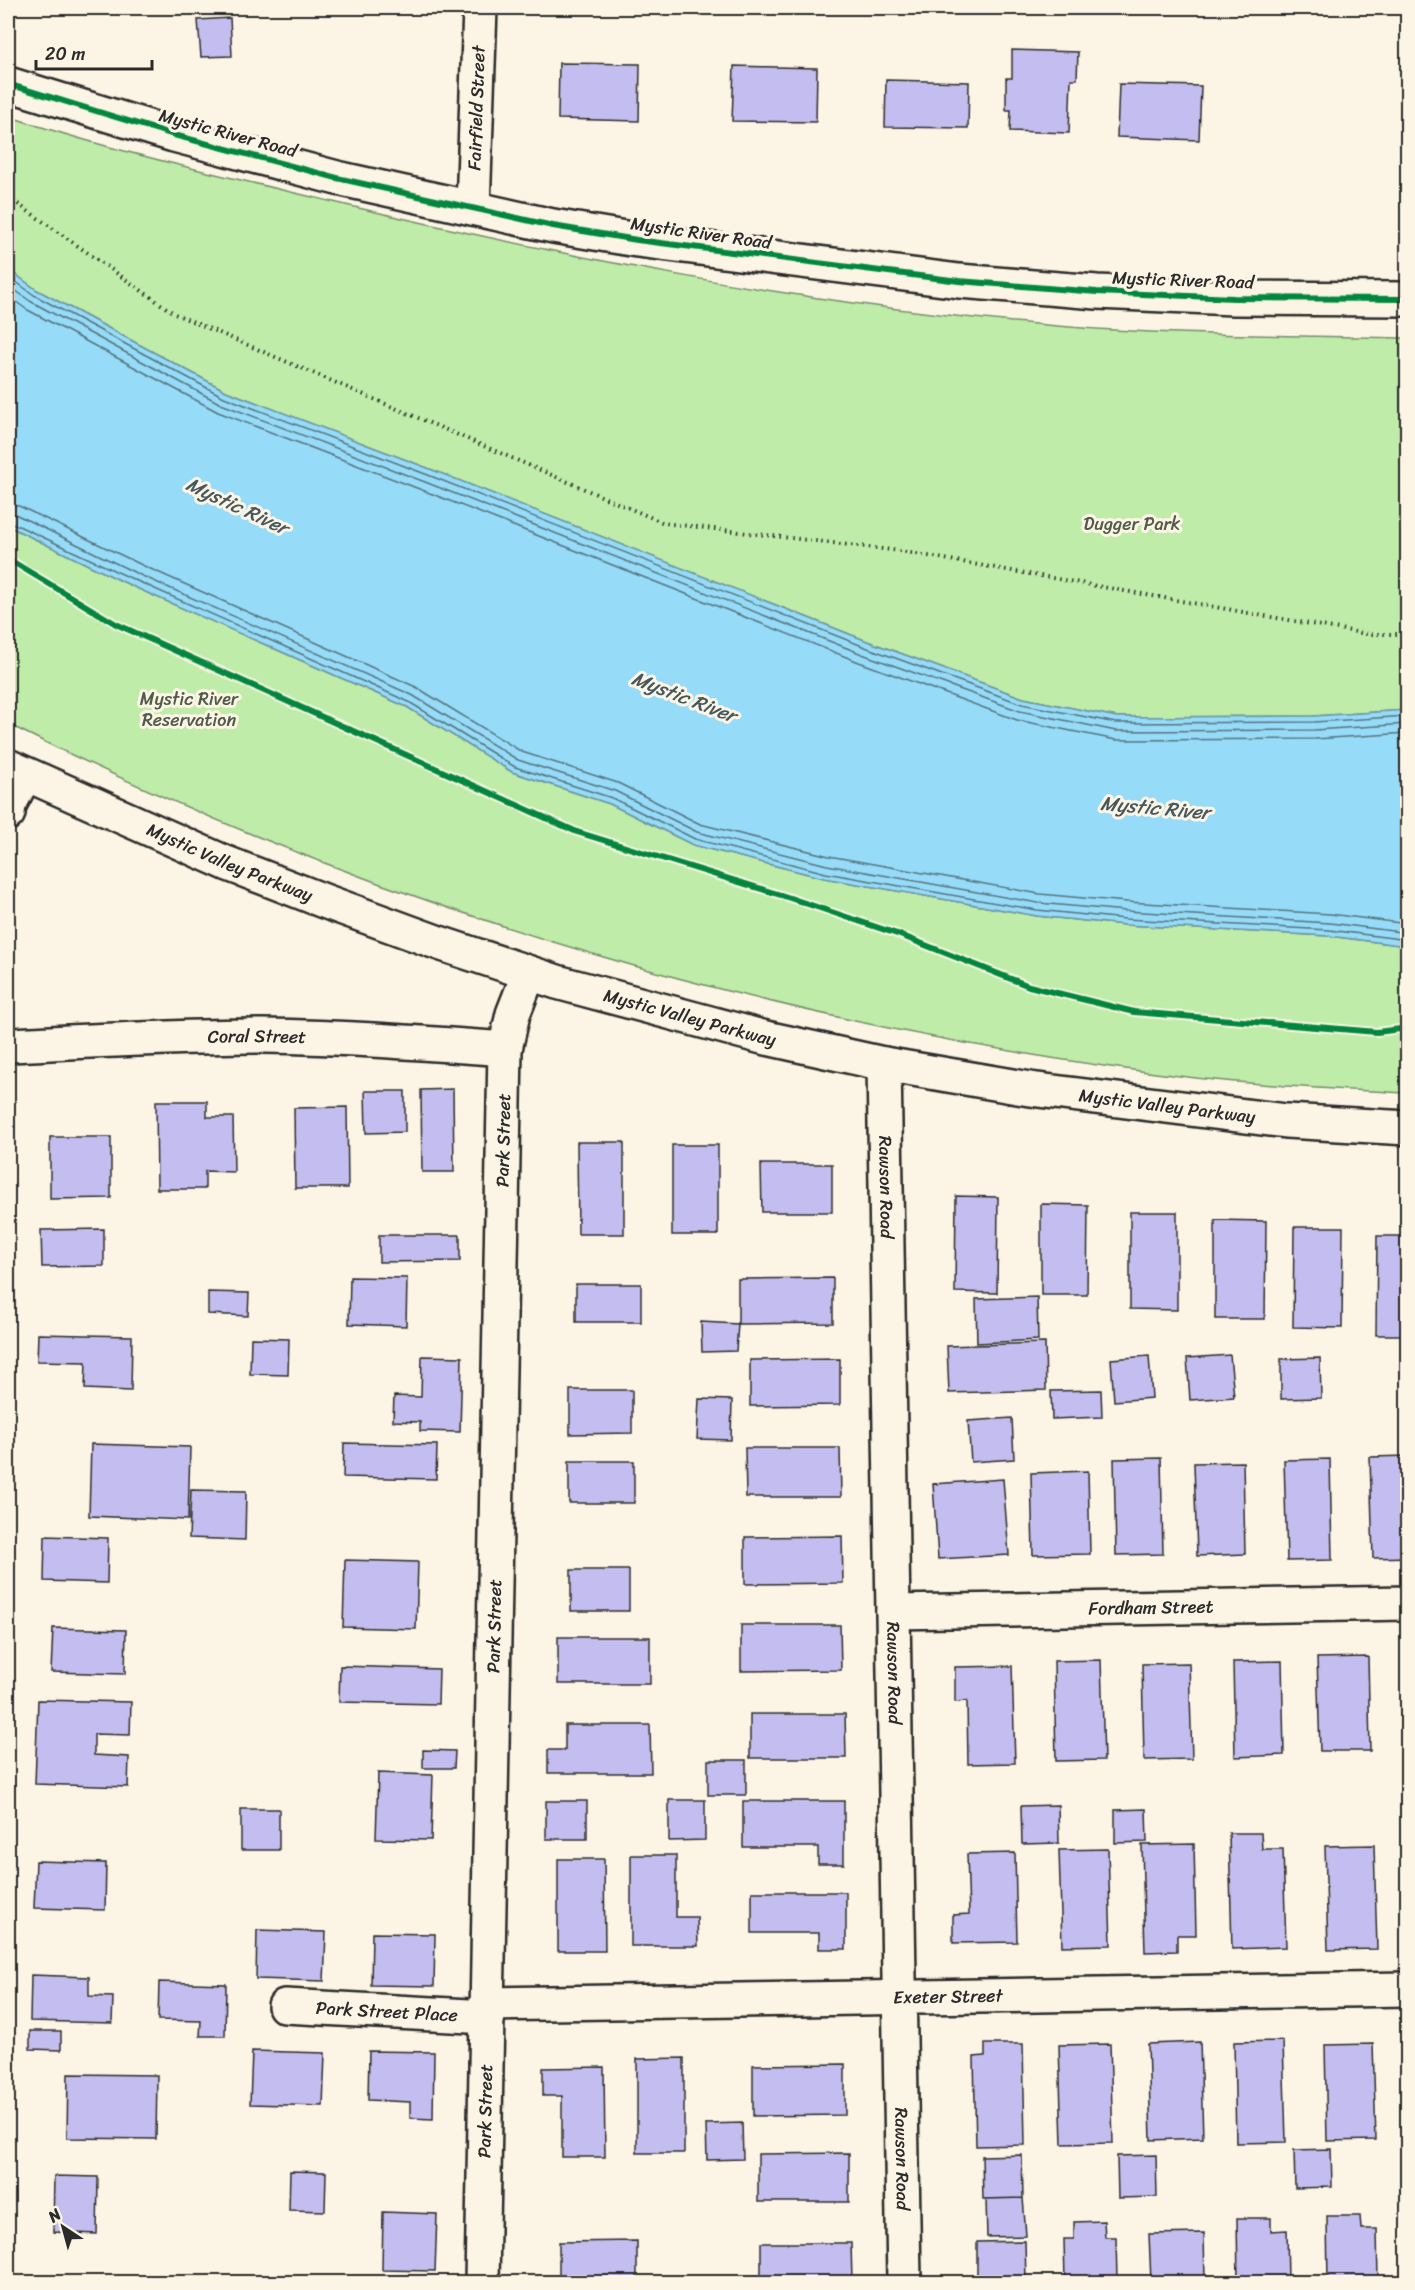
<svg xmlns="http://www.w3.org/2000/svg" width="1415" height="2290" viewBox="0 0 1415 2290" font-family="Sriracha,sans-serif">
<rect width="100%" height="100%" fill="#fcf5e5"/>
<filter id="ink" filterUnits="userSpaceOnUse"><feTurbulence type="fractalNoise" baseFrequency=".0167" numOctaves="2"/><feDisplacementMap in="SourceGraphic" scale="12" xChannelSelector="R" yChannelSelector="G"/><feConvolveMatrix kernelMatrix="1 2 1 2 8 2 1 2 1" color-interpolation-filters="sRGB"/></filter>
<g filter="url(#ink)">
<path fill="#bfeca9" stroke="#758c6a" stroke-width="1.5" d="M8 116C111 151 219 175 325 200 566 258 810 305 1057 326 1174 336 1291 335 1407 338V710L1314 716 1117 717 1023 698 867 641 430 469 226 391 37 290 8 269Z
M8 526 134 587 407 707 512 772 610 804 693 845 824 878 1037 916 1125 925 1329 936 1407 946V1093C1337 1089 1266 1086 1196 1078 783 1029 379 909 8 724Z"/>
<path fill="#96dcf8" stroke="#6b95a6" stroke-width="1.5" d="M8 269 37 290 226 391 430 469 867 641 1023 698 1117 717 1314 716 1407 710V946L1329 936 1125 925 1037 916 824 878 693 845 610 804 512 772 407 707 134 587 8 526Z"/>
<g fill="none" stroke-linecap="round" stroke-linejoin="round">
<path stroke="#56727d" stroke-width="1.5" d="M8 276 34 295 224 397 428 475 865 647 1022 704 1116 723 1314 722 1408 716
M8 285 30 301 221 404 425 482 862 654 1020 711 1116 731 1314 730 1408 724
M8 296 26 309 218 412 422 490 859 662 1017 720 1116 740 1315 739 1408 733
M8 504 19 506 144 566 416 687 522 752 618 783 700 824 829 856 1040 894 1127 902 1330 914 1408 924
M8 513 15 514 140 575 412 695 518 760 615 791 697 832 827 865 1038 903 1126 911 1330 923 1408 933
M8 521 137 581 409 702 515 767 612 798 695 839 826 873 1037 910 1125 919 1329 930 1408 940"/>
</g>
<path fill="#c4bef0" stroke="#2b2b2b" stroke-width="1.5" d="M1315 8H1361V10H1315Z
M230 18 232 56 201 57 198 20Z
M1012 50 1078 52 1077 79H1071L1069 133 1010 131 1011 110H1006V78H1012Z
M559 63 640 64 639 121 558 119Z
M734 66 817 68 816 122 732 121Z
M886 80 969 82 968 128 885 127Z
M1119 84 1201 86 1199 140 1117 137Z
M453 1089 454 1172H422L421 1090Z
M365 1091H405V1132L366 1133Z
M156 1101H207V1117H233L234 1172 205 1171V1189H157Z
M347 1107 348 1188H295L294 1108Z
M50 1137H111V1198L50 1199Z
M577 1142H624V1234H578Z
M672 1145H718V1235H672Z
M761 1164H832V1212H762Z
M956 1196 998 1197 997 1293 955 1292Z
M1041 1204 1088 1205 1087 1295H1041Z
M1130 1212H1177V1310L1130 1309Z
M1215 1220 1266 1221 1265 1319H1215Z
M1294 1227H1343L1342 1328 1293 1327Z
M104 1229V1266L42 1267 41 1230Z
M379 1235H460V1261L379 1262Z
M1377 1236H1408V1335H1376Z
M350 1277 407 1278 406 1326 349 1324Z
M833 1278V1323L738 1324V1279Z
M576 1284H641V1322H576Z
M208 1292 249 1293 248 1316 208 1314Z
M1037 1297 1038 1340 977 1343 976 1299Z
M701 1322 738 1324 736 1351 702 1352Z
M38 1334 132 1336 131 1391 85 1389 86 1362 37 1361Z
M251 1338 289 1339 288 1375 250 1374Z
M1045 1343 1046 1390 949 1393 947 1346Z
M1230 1355 1234 1397 1190 1400 1187 1358Z
M422 1356 462 1357 460 1432 420 1431V1422L393 1421 394 1396 421 1397Z
M1149 1356 1152 1398 1114 1401 1111 1359Z
M1320 1358 1321 1398 1281 1399V1359Z
M840 1359V1405L750 1406V1360Z
M570 1390H632V1433L570 1434Z
M1101 1390 1102 1417 1052 1419 1051 1391Z
M699 1399 732 1400 731 1440 697 1439Z
M1012 1418 1014 1459 971 1462 968 1421Z
M344 1443 437 1445 436 1479 343 1477Z
M91 1444 190 1447 188 1520 89 1516Z
M745 1448H840L841 1497H746Z
M1408 1456V1557L1373 1558 1370 1457Z
M1161 1458 1163 1554 1116 1555 1114 1459Z
M1330 1459 1332 1560 1287 1561 1284 1460Z
M569 1461H634V1503H569Z
M1243 1462 1245 1554 1197 1556 1194 1463Z
M1088 1471 1090 1554 1033 1555 1031 1473Z
M1003 1479 1009 1555 938 1559 933 1484Z
M191 1490 246 1491 245 1540 189 1538Z
M45 1536 108 1538 107 1583 44 1581Z
M842 1536 843 1583 745 1584V1537Z
M345 1560 418 1562 416 1629 343 1627Z
M571 1570H629V1611H571Z
M741 1625H840L841 1670 741 1671Z
M53 1628 126 1630 125 1674 51 1672Z
M558 1637H650V1684H558Z
M1368 1657 1370 1751H1320L1317 1658Z
M1403 1658H1408V1744L1405 1745Z
M1101 1660 1104 1760 1056 1761 1054 1661Z
M1282 1661 1284 1755 1235 1757 1233 1662Z
M1189 1663 1192 1759 1144 1760 1142 1664Z
M340 1666 439 1669 438 1704 339 1702Z
M1012 1666 1015 1763 968 1764 967 1701 955 1702V1667Z
M38 1700 131 1702 130 1735 94 1734V1755L129 1757 128 1787 35 1784Z
M750 1714H845L846 1758H750Z
M565 1725H650L651 1773H548V1750H565Z
M423 1750 455 1751 454 1768H423Z
M708 1760H746V1795H708Z
M378 1773 433 1775 431 1840 376 1839Z
M669 1800H705V1840L669 1841Z
M546 1801H587V1839H546Z
M743 1801H844V1864H818V1847H743Z
M1058 1805 1059 1843 1022 1844 1021 1806Z
M241 1809H279V1850H241Z
M1146 1809 1147 1842 1115 1843V1810Z
M1229 1833H1261L1262 1849H1283L1286 1947 1232 1949Z
M1194 1844 1196 1935H1177V1951L1145 1952 1142 1845Z
M1374 1845 1377 1949 1328 1950 1325 1846Z
M1108 1849 1111 1945 1062 1946 1059 1850Z
M1015 1853 1017 1942 953 1943V1915L969 1914 967 1854Z
M631 1855H676V1917H697L698 1946H631Z
M558 1859H604L605 1951H558Z
M36 1861 106 1863 105 1910 34 1908Z
M752 1892H846V1949H819V1933H752Z
M257 1930 326 1932 324 1981 256 1979Z
M372 1933 435 1934 434 1986 371 1985Z
M31 1975 89 1977V1996L113 1997 112 2023 30 2021Z
M159 1982 226 1984 225 2036H200L201 2021 158 2020Z
M30 2031H61V2050L30 2049Z
M1283 2041 1286 2142 1236 2143 1234 2042Z
M1200 2042 1203 2138 1151 2140 1148 2044Z
M985 2044H1023L1025 2145 976 2146 974 2057 985 2056Z
M1110 2044 1113 2143 1062 2144 1059 2045Z
M1373 2044 1376 2140 1327 2141 1325 2045Z
M252 2051 325 2053 323 2106 250 2104Z
M369 2051 434 2052 433 2119 410 2118V2102L368 2100Z
M684 2058V2153H637V2059Z
M845 2064V2115L753 2116V2065Z
M604 2067 605 2157H562V2096H543V2068Z
M68 2074 157 2075 156 2139 67 2138Z
M742 2123 743 2159 707 2160 706 2124Z
M1331 2149 1332 2187 1295 2188 1294 2150Z
M849 2153V2202H758V2154Z
M1022 2155 1023 2198 983 2199 982 2156Z
M1156 2155 1157 2197 1118 2198 1117 2156Z
M290 2171 326 2172 325 2211 289 2210Z
M54 2176 98 2177 97 2234 53 2232Z
M1023 2198 1026 2236 987 2237 986 2199Z
M383 2212 437 2214 435 2271 382 2270Z
M1327 2216H1360L1361 2229H1377L1378 2282H1328Z
M1237 2218H1271V2231L1287 2230 1288 2282H1238Z
M1104 2221 1105 2237H1116L1117 2282H1065L1064 2239H1074V2222Z
M1204 2233 1205 2282H1151L1149 2234Z
M637 2241V2282H559V2242Z
M1025 2241 1026 2282H977V2242Z
M761 2243H851L852 2282H761Z"/>
<g fill="none" stroke-linecap="round" stroke-linejoin="round">
<defs>
<g id="street">
<path d="M8 84 174 135 337 178 553 226 637 240 959 281 1097 292 1234 298 1408 299"/>
<path id="s1" d="M473 208 480 8"/>
<path d="M8 813 9 805 25 775"/>
<path id="s2" d="M8 1045C93 1041 178 1036 263 1036 344 1037 424 1043 505 1049"/>
<path id="s3" d="M884 1064 904 2282"/>
<path id="s4" d="M893 1612 1408 1603"/>
<path id="s5" d="M488 2004 1408 1989"/>
<path id="s6" d="M285 2006 488 2017"/>
<path id="s7" d="M482 2282 505 1049 513 1014 529 973"/>
</g>
<g id="secondary">
<path id="s8" d="M8 766 226 863 324 901 439 943 557 982 762 1037 884 1064 1030 1089 1286 1121 1408 1128"/>
</g>
</defs>
<use href="#street" stroke="#2b2b2b" stroke-width="38"/>
<use href="#secondary" stroke="#2b2b2b" stroke-width="38"/>
<path stroke="#2b2b2b" stroke-width="4" stroke-dasharray="1.5 4.5" stroke-linecap="butt" d="M8 197 175 314 664 523 900 551 1367 634H1408"/>
<use href="#street" stroke="#fcf5e5" stroke-width="33"/>
<use href="#secondary" stroke="#fcf5e5" stroke-width="33"/>
<defs>
<path id="cycleway" d="M8 84 174 135 337 178 553 226 637 240 959 281 1097 292 1234 298 1408 299
M8 559 116 624 577 832 784 896 900 935 1029 986 1134 1012 1377 1032 1408 1028"/>
</defs>
<use href="#cycleway" stroke="#fcf5e5" stroke-width="10"/>
<use href="#cycleway" stroke="#00873e" stroke-width="6"/>
</g>
</g>
<g text-anchor="middle" dominant-baseline="central" stroke-width="6" stroke-linejoin="round" paint-order="stroke">
<g font-size="18" fill="#2b2b2b" stroke="#fcf5e5">
<text stroke="none"><textPath href="#s1" startOffset="100">Fairfield Street</textPath></text>
<text transform="translate(228 133) rotate(15)">Mystic River Road</text>
<text transform="translate(701 233) rotate(8)">Mystic River Road</text>
<text transform="translate(1183 280) rotate(2)">Mystic River Road</text>
<text stroke="none"><textPath href="#s8" startOffset="242">Mystic Valley Parkway</textPath></text>
<text stroke="none"><textPath href="#s8" startOffset="728">Mystic Valley Parkway</textPath></text>
<text stroke="none"><textPath href="#s2" startOffset="249">Coral Street</textPath></text>
<text stroke="none"><textPath href="#s8" startOffset="1214">Mystic Valley Parkway</textPath></text>
<text stroke="none"><textPath href="#s7" startOffset="1142">Park Street</textPath></text>
<text stroke="none"><textPath href="#s3" startOffset="123">Rawson Road</textPath></text>
<text stroke="none"><textPath href="#s4" startOffset="258">Fordham Street</textPath></text>
<text stroke="none"><textPath href="#s7" startOffset="656">Park Street</textPath></text>
<text stroke="none"><textPath href="#s3" startOffset="609">Rawson Road</textPath></text>
<text stroke="none"><textPath href="#s5" startOffset="460">Exeter Street</textPath></text>
<text stroke="none"><textPath href="#s6" startOffset="102">Park Street Place</textPath></text>
<text stroke="none"><textPath href="#s7" startOffset="171">Park Street</textPath></text>
<text stroke="none"><textPath href="#s3" startOffset="1095">Rawson Road</textPath></text>
</g>
<g font-size="18" fill="#505b4a" stroke="#fcf5e5">
<text x="1132" y="524">Dugger Park</text>
<text x="189" y="699">Mystic River<tspan x="189" dy="21">Reservation</tspan></text>
</g>
<g font-size="20" font-style="italic" fill="#46575e" stroke="#fcf5e5">
<text transform="translate(237 506) rotate(25)">Mystic River</text>
<text transform="translate(684 697) rotate(21)">Mystic River</text>
<text transform="translate(1155 808) rotate(5)">Mystic River</text>
</g>
</g>
<rect width="1415" height="2290" fill="none" stroke="#fcf5e5" stroke-width="30"/>
<rect x="15" y="15" width="1385" height="2260" fill="none" stroke="#2b2b2b" stroke-width="2" filter="url(#ink)"/>
<g transform="translate(63 2227) rotate(324)" stroke="#fcf5e5" stroke-width="4.5" paint-order="stroke">
<path d="M0-4.5L10 22L0 15L-10 22Z" fill="#2b2b2b"/>
<text y="-9" font-size="16" font-weight="bold" text-anchor="middle" fill="#2b2b2b">N</text>
</g>
<path d="M36 60v9h116v-9" fill="none" stroke="#2b2b2b" stroke-width="3"/>
<text x="45" y="60" font-size="18" fill="#2b2b2b" stroke="#fcf5e5" stroke-width="4.5" paint-order="stroke">20 m</text>
</svg>
